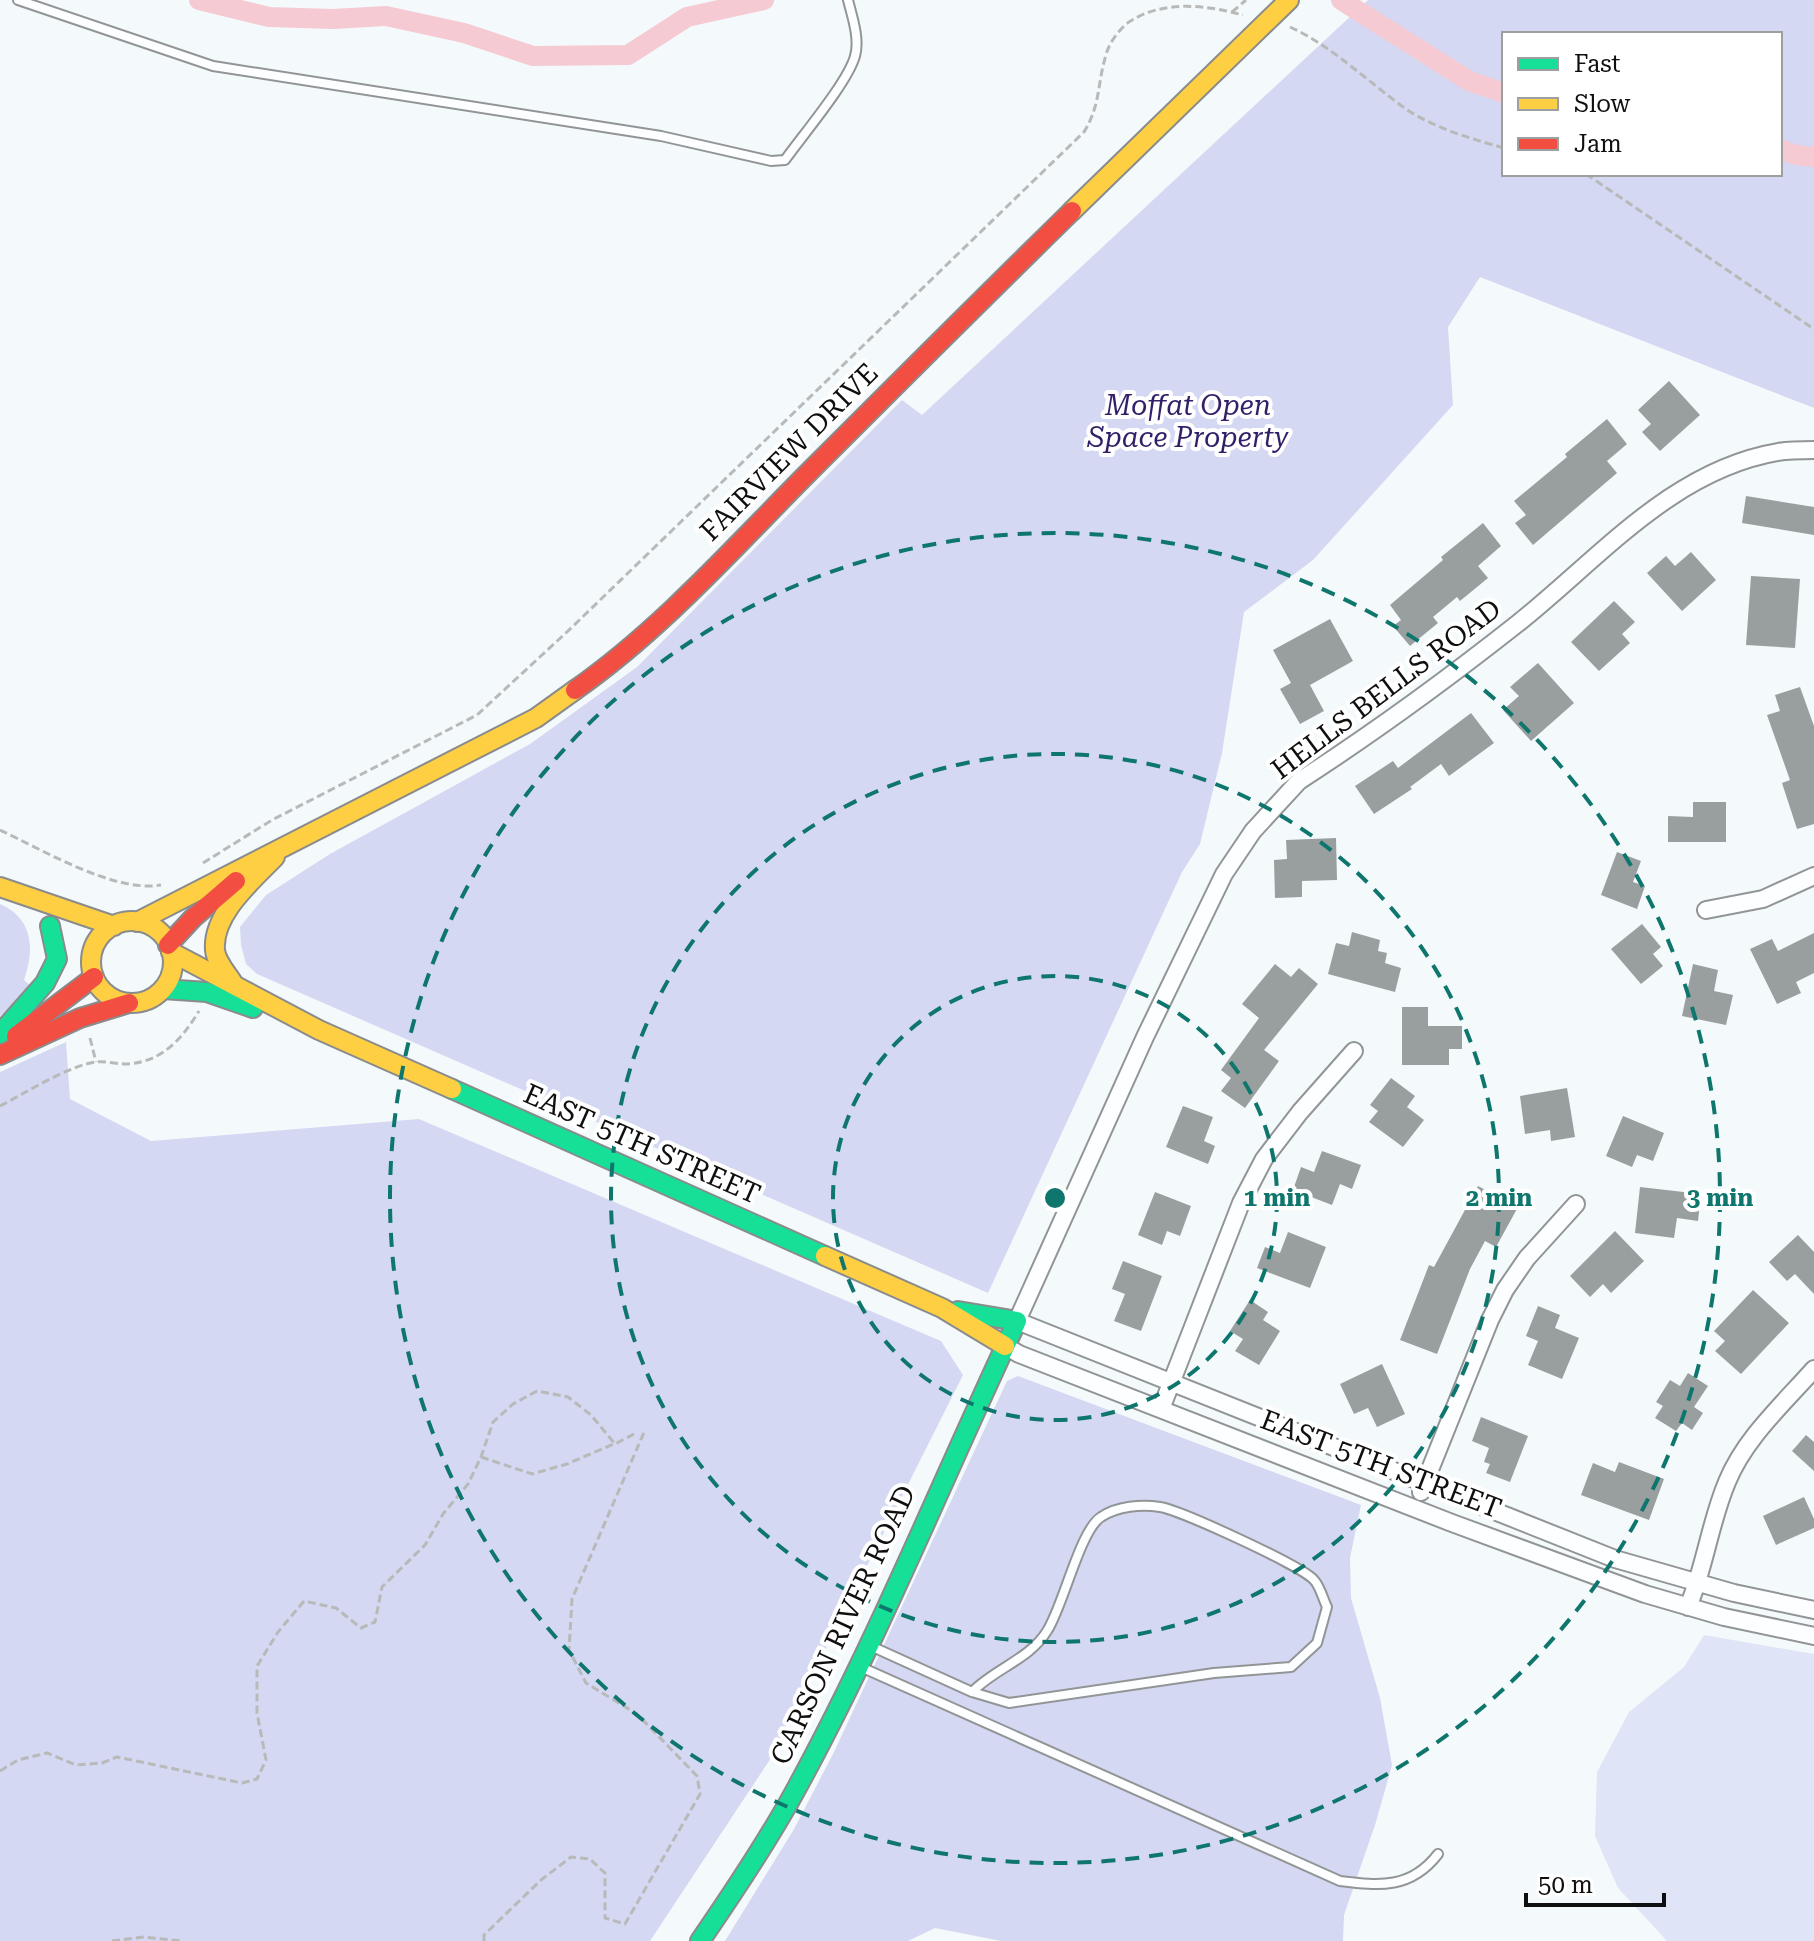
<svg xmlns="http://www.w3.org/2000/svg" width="1814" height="1941" viewBox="0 0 1814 1941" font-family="'Roboto Serif',serif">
<rect width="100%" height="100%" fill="#f4fafc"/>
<path fill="#d5d8f2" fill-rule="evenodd" d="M1368 0H1814V408L1480 277 1448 327 1453 405 1313 560 1244 612 1222 753 1200 844 1182 872 988 1293 257 974 246 964 241 945 240 927 266 895 330 854 530 744 637 667 902 400 922 415ZM1504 34H1780V174H1504Z
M0 904C33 918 35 949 24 980L32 987 0 1016Z
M66 1042 70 1099 151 1141 419 1119 941 1341 963 1375 769 1761 650 1941H0V1072Z
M1018 1376 1361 1505 1350 1558 1351 1598 1380 1698 1392 1765 1376 1822 1344 1915 1343 1941H1001L935 1928 908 1941H725L794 1829 833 1754 1007 1381Z"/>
<path fill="#dfe5f6" d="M1704 1635 1814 1654V1941H1667L1618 1888 1595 1836 1597 1772 1629 1712 1684 1667Z"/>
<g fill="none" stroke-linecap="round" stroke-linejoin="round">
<path stroke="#f5cad3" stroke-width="20" d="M199 0 269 17 333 19 386 16 464 33 533 56 628 55 687 17 764 0
M1341 0 1469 81 1504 93
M1780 149 1796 155 1814 157"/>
</g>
<path fill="#999f9f" d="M1669 381 1700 415 1660 451 1642 432 1651 424 1638 410Z
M1607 419 1627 444 1607 461 1617 473 1533 545 1515 523 1526 515 1514 501 1567 457 1565 454Z
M1746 496 1814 507V535L1742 523Z
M1483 523 1501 546 1478 566 1488 578 1460 601 1457 597 1433 617 1438 623 1410 646 1393 626 1401 620 1390 605 1443 560 1441 557Z
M1691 552 1716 580 1682 611 1647 573 1666 556 1675 566Z
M1751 576 1800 579 1795 648 1746 645Z
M1614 601 1635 622 1622 634 1630 643 1599 671 1571 642Z
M1330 619 1353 661 1310 685 1324 711 1300 724 1280 689 1291 683 1273 650Z
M1538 663 1574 703 1531 741 1503 710 1519 696 1510 687Z
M1800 687 1814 726V824L1797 829 1782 783 1790 780 1767 715 1780 711 1775 695Z
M1471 713 1494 743 1449 776 1441 764 1410 787 1412 789 1374 814 1355 786 1393 761 1398 768Z
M1693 802H1726V842H1668V816L1693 817Z
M1336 838 1337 880 1302 881V897L1275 898 1274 860 1287 859 1286 840Z
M1617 852 1641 861 1633 882 1645 886 1637 909 1601 895Z
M1642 924 1661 947 1653 954 1663 966 1641 984 1611 949Z
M1352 932 1380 940 1378 951 1387 953 1385 963 1401 968 1395 992 1328 974 1336 943 1349 946Z
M1814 933V973L1796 982 1801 993 1777 1004 1750 949 1772 939 1778 951Z
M1275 964 1291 977 1299 968 1318 984 1264 1050 1279 1061 1245 1108 1221 1091 1231 1078 1221 1070 1259 1018 1242 1004Z
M1693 964 1718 970 1714 991 1733 995 1726 1025 1682 1016Z
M1402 1007H1428V1026H1462V1049H1449V1065H1402Z
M1391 1078 1415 1096 1407 1107 1424 1120 1403 1147 1369 1122 1378 1111 1370 1105Z
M1567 1088 1575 1137 1551 1141 1550 1130 1525 1134 1520 1096Z
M1183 1106 1213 1117 1204 1141 1215 1146 1208 1164 1166 1147Z
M1623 1116 1664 1133 1653 1161 1637 1155 1632 1167 1606 1156Z
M1322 1151 1361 1165 1352 1189 1340 1184 1332 1205 1293 1190 1301 1167 1314 1172Z
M1478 1186 1518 1207 1496 1247 1485 1241 1470 1269 1437 1354 1400 1340 1429 1265 1434 1267Z
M1640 1187 1701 1194 1698 1221 1677 1218 1674 1238 1635 1233Z
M1155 1192 1191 1206 1180 1236 1167 1231 1162 1245 1138 1235Z
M1615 1231 1644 1261 1611 1293 1603 1284 1590 1297 1570 1276Z
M1288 1232 1326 1247 1310 1288 1257 1268 1265 1247 1280 1253Z
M1798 1235 1814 1252V1294L1795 1274 1787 1281 1769 1262Z
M1123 1261 1162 1276 1141 1331 1114 1321 1125 1294 1112 1289Z
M1753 1290 1789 1323 1741 1374 1715 1351 1725 1341 1714 1331Z
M1250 1300 1268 1312 1263 1320 1280 1331 1259 1365 1235 1351 1243 1339 1230 1331Z
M1538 1306 1560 1315 1555 1328 1579 1338 1562 1379 1528 1365 1538 1341 1526 1336Z
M1382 1364 1405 1414 1377 1427 1368 1408 1354 1414 1340 1384Z
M1688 1373 1708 1386 1694 1407 1703 1413 1692 1430 1682 1423 1676 1431 1655 1418 1663 1406 1656 1402 1670 1380 1680 1386Z
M1481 1417 1528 1436 1510 1482 1486 1473 1490 1464 1484 1462 1489 1448 1472 1441Z
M1806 1435 1814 1442V1471L1792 1451Z
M1619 1462 1664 1479 1649 1520 1581 1495 1593 1463 1615 1472Z
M1804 1497 1814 1519V1528L1776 1545 1763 1516Z"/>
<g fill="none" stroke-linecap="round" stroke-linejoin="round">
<defs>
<path id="lane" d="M18 0 213 66 661 136 771 161 785 160C802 136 848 82 855 56 860 39 852 16 848 0
M873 1647 972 1692 1009 1703 1214 1673 1291 1667 1317 1643 1327 1607C1323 1599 1320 1586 1314 1580 1302 1566 1180 1510 1160 1507 1142 1504 1117 1506 1101 1517 1080 1530 1063 1607 1047 1631 1030 1659 994 1669 972 1692
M863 1668 1340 1881C1380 1886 1411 1889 1438 1854"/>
<path id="street" d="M1814 450C1802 450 1789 450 1778 452 1671 470 1597 561 1517 624 1446 680 1375 732 1299 781L1253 831 1224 874 1145 1037 1017 1321 1615 1559 1734 1593 1814 1610
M1706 910 1763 899 1814 876
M1005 1346 1019 1354 1452 1523 1645 1594 1724 1617 1814 1636
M1161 1409 1241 1203 1264 1159 1300 1112 1354 1051
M1421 1492 1490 1320 1505 1290 1527 1258 1576 1204
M1688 1607C1705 1567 1710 1522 1727 1482 1745 1438 1783 1404 1814 1369"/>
<path id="fast" d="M163 989 207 992 253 1008
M0 1034 45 983 57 959 50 926
M452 1089 825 1256
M700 1941C733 1893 766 1844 794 1793 878 1640 943 1478 1017 1321L958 1311"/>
<path id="slow" d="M1072 211 1289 0
M0 887 114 926
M91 962a41 41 0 1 1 82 0a41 41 0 1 1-82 0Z
M137 922 536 718 575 690
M171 952 319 1030 452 1089
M233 983C227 973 216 962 215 950 212 914 253 880 275 857
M825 1256 942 1308 1005 1346"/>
<path id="jam" d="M575 690C659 631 729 553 801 480 891 390 981 300 1072 211
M168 945 193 918 236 881
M16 1036 94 977
M0 1055 80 1018 129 1003"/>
</defs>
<use href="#lane" stroke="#929596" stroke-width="12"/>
<use href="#street" stroke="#929596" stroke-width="20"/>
<use href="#fast" stroke="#898b8c" stroke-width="22"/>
<use href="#slow" stroke="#898b8c" stroke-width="22"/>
<use href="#jam" stroke="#898b8c" stroke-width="22"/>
<path stroke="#b8b9b9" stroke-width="3" stroke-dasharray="8 4" stroke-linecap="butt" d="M1232 12 1246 0
M1290 27C1332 46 1368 82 1406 109 1434 128 1472 139 1504 148
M1586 174 1814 329
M0 830C43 850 114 893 161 885
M203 863 272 820 477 715 568 631 1084 132C1101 104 1097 84 1106 55 1109 43 1117 33 1126 24 1160 0 1202 4 1243 15
M90 1038 96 1062
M0 1106C25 1093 70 1065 96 1062 106 1061 117 1064 127 1064 162 1062 182 1039 199 1011
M481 1457 532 1474 567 1464 616 1443
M0 1771 18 1760 47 1753 76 1765 102 1763 117 1757 242 1783 257 1779 266 1760 257 1713V1666L278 1632 304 1601 336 1608 361 1628 375 1622 382 1587 425 1545 443 1514 468 1484 481 1457 493 1422 513 1404 537 1391 568 1397 591 1415 615 1444 634 1434
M112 1941 144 1937 182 1941
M484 1941V1935L541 1880 571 1857 590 1859 605 1873V1918L625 1924 700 1794 697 1776 637 1714 586 1683 569 1650 572 1599 645 1430"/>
<use href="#lane" stroke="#fdfeff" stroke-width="8"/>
<use href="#street" stroke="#fdfeff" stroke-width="16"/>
<use href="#fast" stroke="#16e098" stroke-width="18"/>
<use href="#slow" stroke="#ffcf43" stroke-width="18"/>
<use href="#jam" stroke="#f24e42" stroke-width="18"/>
</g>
<g fill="none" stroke="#0f766e" stroke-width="4" stroke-dasharray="14 10">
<circle cx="1055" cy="1198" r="222"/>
<circle cx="1055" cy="1198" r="444"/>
<circle cx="1055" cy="1198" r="665"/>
</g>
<g text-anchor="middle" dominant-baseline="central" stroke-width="8" stroke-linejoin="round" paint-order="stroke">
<g font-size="28" font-style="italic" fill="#321f67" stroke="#fff">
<text x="1188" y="405">Moffat Open<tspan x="1188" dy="32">Space Property</tspan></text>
</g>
<g font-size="28" fill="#0f0f0f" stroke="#fff">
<text transform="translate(789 452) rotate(-45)">FAIRVIEW DRIVE</text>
<text transform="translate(1386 689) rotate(-37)">HELLS BELLS ROAD</text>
<text transform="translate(642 1144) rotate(24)">EAST 5TH STREET</text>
<text transform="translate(1381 1464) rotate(21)">EAST 5TH STREET</text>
<text transform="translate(843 1625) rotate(-65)">CARSON RIVER ROAD</text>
</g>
</g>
<circle cx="1055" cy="1198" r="12" fill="#0f766e" stroke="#fff" stroke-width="4"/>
<g font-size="24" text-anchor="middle" font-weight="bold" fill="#0f766e" stroke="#fff" stroke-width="8" stroke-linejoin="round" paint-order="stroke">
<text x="1277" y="1206">1 min</text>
<text x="1499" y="1206">2 min</text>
<text x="1720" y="1206">3 min</text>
</g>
<rect x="1502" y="32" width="280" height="144" fill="#ffffff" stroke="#9f9f9f" stroke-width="2"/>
<rect x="1518" y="58" width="40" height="12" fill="#16e098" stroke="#9f9f9f" stroke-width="2"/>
<text x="1574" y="72" font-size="24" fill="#0f0f0f">Fast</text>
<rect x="1518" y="98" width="40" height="12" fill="#ffcf43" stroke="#9f9f9f" stroke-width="2"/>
<text x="1574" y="112" font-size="24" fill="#0f0f0f">Slow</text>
<rect x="1518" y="138" width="40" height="12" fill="#f24e42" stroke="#9f9f9f" stroke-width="2"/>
<text x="1574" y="152" font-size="24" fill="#0f0f0f">Jam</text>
<path d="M1526 1893v12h138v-12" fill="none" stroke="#0f0f0f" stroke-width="4"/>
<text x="1538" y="1893" font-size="24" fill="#0f0f0f" stroke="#ffffff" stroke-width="6" paint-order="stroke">50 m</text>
</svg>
